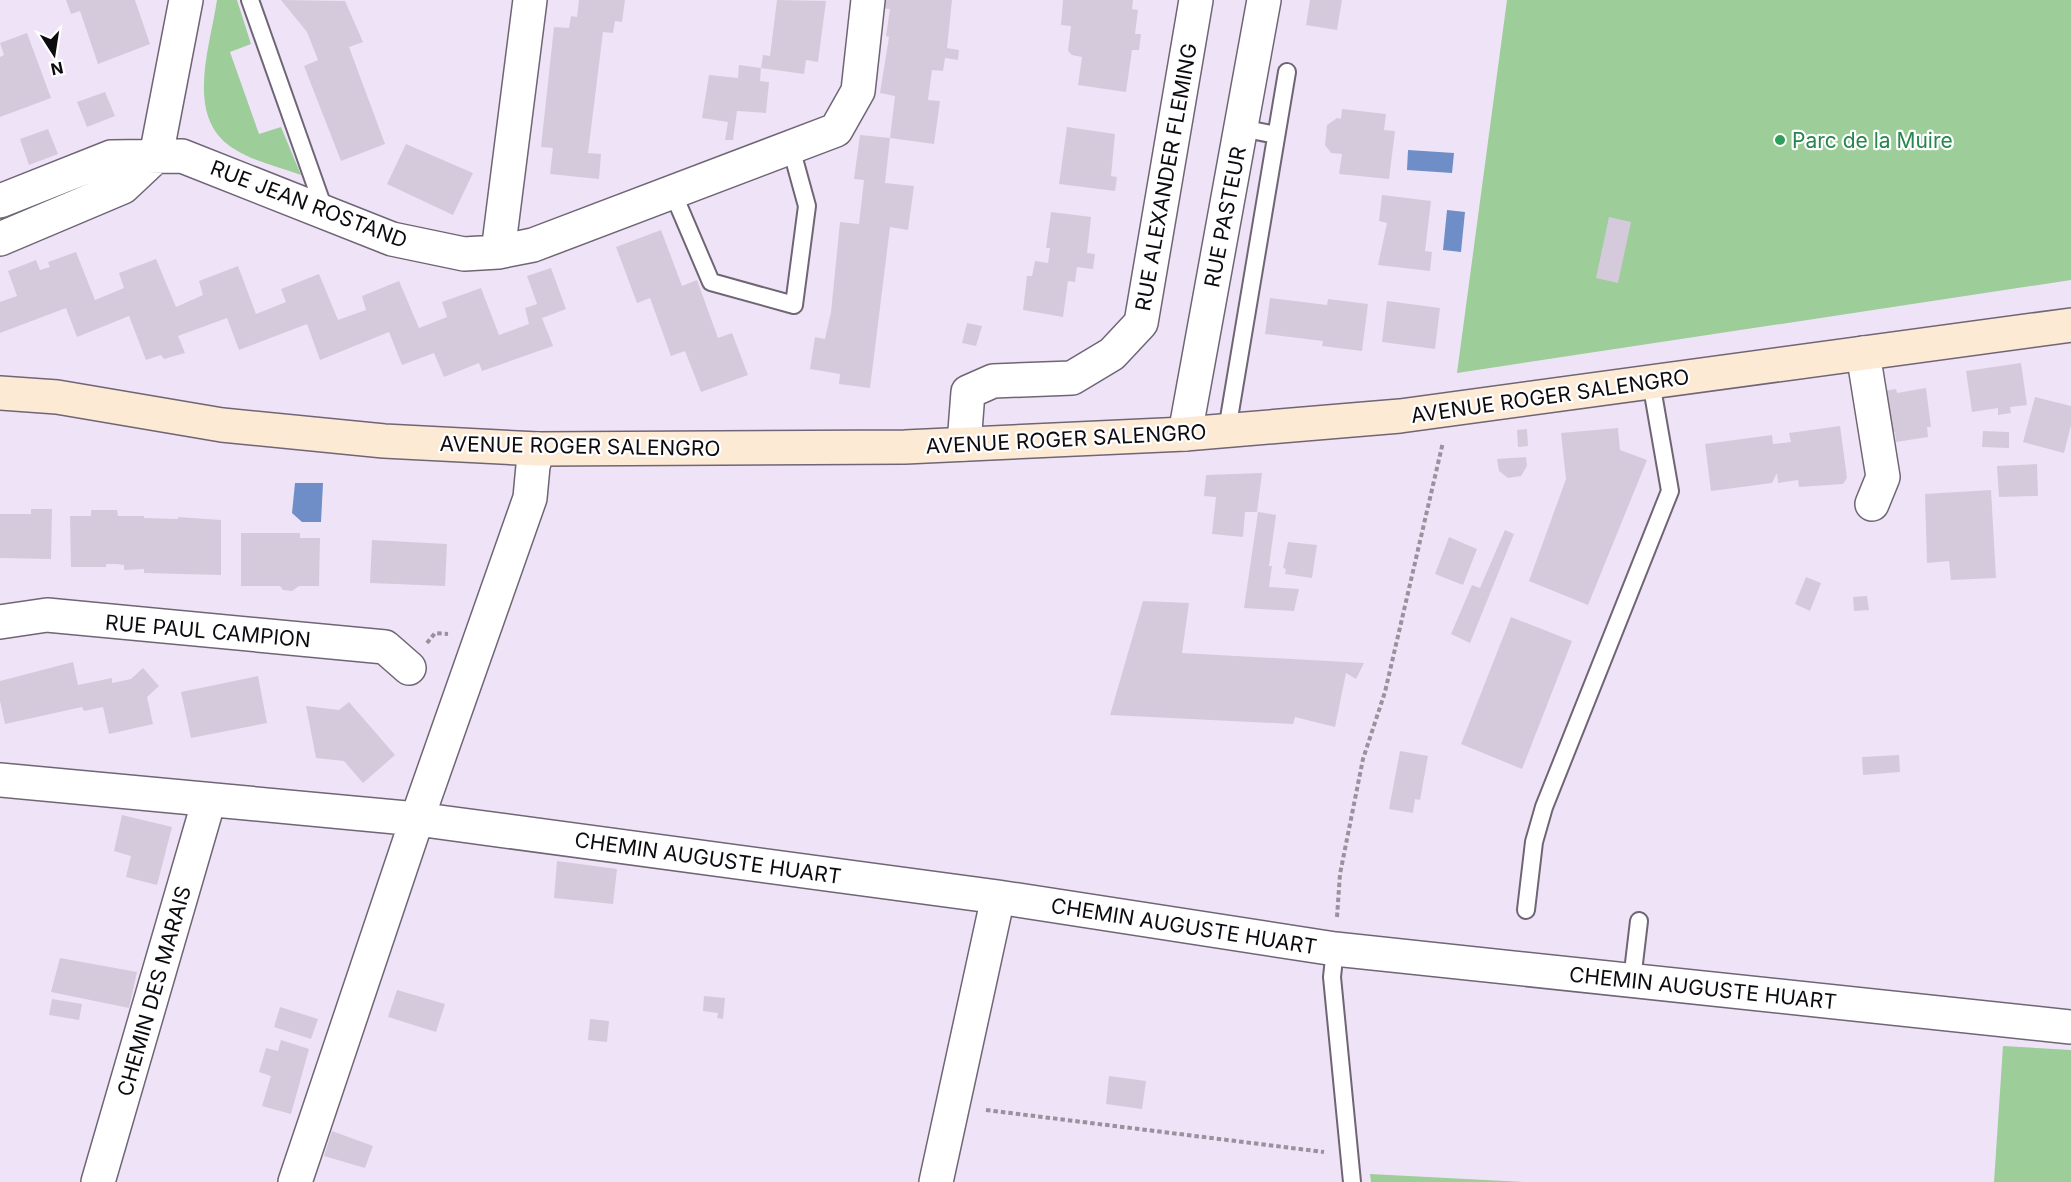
<svg xmlns="http://www.w3.org/2000/svg" width="2071" height="1182" viewBox="0 0 2071 1182" font-family="Inter,sans-serif">
<rect width="100%" height="100%" fill="#efe4f7"/>
<path fill="#9dcd99" d="M217 0H237L251 44 230 52 259 134 281 127 301 175C280 167 255 162 236 150 183 120 210 48 217 0Z
M1507 0H2071V280L1457 373Z
M2003 1046 2071 1050V1182H1994Z
M1370 1174 1524 1182H1371Z"/>
<path fill="#6f8dc6" d="M1408 150 1454 153 1452 173 1407 170Z
M1447 210 1465 212 1461 252 1443 250Z
M295 483H323L321 522H302L292 513Z"/>
<path fill="#d5cadc" d="M66 0H135L150 44 98 64 80 11 71 14Z
M281 0 345 1 363 42 349 47 385 144 341 161 304 66 318 60 307 32Z
M579 0H625L622 22 615 21 613 33 603 32 588 153 601 154 599 179 550 174 553 148 541 147 554 27 569 28 571 16 577 17Z
M777 0 826 1 818 62 806 60 804 74 761 68 763 55 770 56Z
M881 0H952L947 48 959 50 958 60 945 58 943 71 932 70 928 100 940 101 934 144 890 138 895 96 880 93 889 37 886 36 890 9 880 8Z
M1063 0H1133L1132 9 1138 10 1135 34H1141L1139 50H1132L1126 92 1078 85 1082 57 1072 55 1068 51 1071 26 1061 25Z
M1310 0H1342L1337 30 1306 25Z
M27 33 51 98 0 117V57L4 55 0 43Z
M739 65 761 68 760 81 769 82 766 113 737 111 733 140H725L728 122 702 118 709 75 738 78Z
M105 92 115 116 87 127 77 102Z
M1342 109 1386 114 1384 130 1395 131 1389 179 1339 174 1342 154 1331 153 1325 145 1327 125 1337 118 1341 119Z
M1067 127 1115 134 1111 176 1117 177 1115 191 1059 184Z
M48 129 58 154 29 165 20 139Z
M860 135 890 138 885 183 914 186 908 230 890 227 870 388 839 384 840 374 810 369 815 337 825 339 831 312 840 222 859 224 864 180 854 179Z
M406 144 473 173 453 215 387 184Z
M1382 195 1431 201 1425 251 1432 252 1430 271 1378 265 1387 223 1379 221Z
M1051 212 1091 217 1087 253 1095 254 1093 269 1077 267 1075 282 1068 281 1063 317 1023 310 1027 276H1032L1035 261 1048 263 1050 248H1046Z
M1609 217 1631 222 1618 283 1596 278Z
M661 230 682 286 697 280 718 338 732 333 748 375 701 392 685 351 671 356 650 298 637 303 616 247Z
M76 252 95 300 124 288 119 273 156 259 176 307 203 295 199 281 238 266 256 314 286 302 281 289 319 274 338 320 366 310 362 296 399 281 419 328 447 317 442 302 481 288 499 335 529 324 525 308 537 304 527 276 551 268 566 309 542 318 553 346 482 371 479 363 444 377 434 353 402 365 389 332 320 360 307 324 239 350 227 318 178 336 185 353 164 359 161 355 146 360 129 316 77 337 66 308 0 333V302L17 296 8 271 36 260 40 270 50 267 48 262Z
M1270 298 1327 305 1328 299 1368 304 1362 351 1322 346 1323 341 1265 334Z
M1387 301 1440 308 1435 349 1382 342Z
M967 323 982 326 976 346 962 343Z
M2021 363 2027 405 2010 407 2011 413 1998 415V408L1972 412 1966 371Z
M1926 388 1931 427H1927L1928 437 1896 442 1895 432 1883 434 1877 392 1896 389 1897 393Z
M2035 397 2071 406V425L2064 453 2023 442Z
M1840 426 1847 478 1843 484 1799 487 1798 480 1778 483 1777 473 1772 483 1711 491 1705 444 1772 435 1773 444 1791 442 1789 433Z
M1618 428 1620 450 1647 460 1588 605 1529 581 1566 479 1561 433Z
M1527 429 1528 446 1518 447 1517 430Z
M1983 431 2009 432V448L1982 447Z
M1526 457 1527 466 1521 476 1508 478 1499 471 1497 459Z
M2037 464 2038 496 1999 497 1997 466Z
M1262 473 1257 512H1245L1243 537 1212 534 1216 497 1204 496 1206 475Z
M1991 490 1996 578 1951 580 1949 561 1927 563 1925 494Z
M31 509H52L51 559 0 558V514H31Z
M91 510H117L118 516H144V518L178 519V517L221 520V575L144 573V569L124 570V565L116 564H106V567H71L70 516H91Z
M1258 512 1276 515 1269 566H1272L1269 587 1299 589 1294 611 1244 608Z
M1505 530 1514 534 1470 643 1451 634 1472 585 1480 588Z
M241 533H300V538H320L319 586H299L292 591 283 590 280 586H241Z
M1449 537 1477 549 1463 585 1435 574Z
M372 540 447 544 445 586 370 583Z
M1288 542 1317 545 1312 578 1285 574 1286 569 1283 568Z
M1806 577 1821 583 1810 611 1795 604Z
M1867 596 1869 610 1854 611 1853 597Z
M1143 601 1189 603 1182 653 1364 663 1356 679 1346 673 1335 727 1295 717 1293 724 1110 715Z
M1511 617 1572 641 1522 769 1461 744Z
M73 662 78 685 112 678V683L131 679 143 668 159 686 147 697 153 724 109 734 103 707 84 711 82 707 5 724 0 701V681Z
M258 676 267 723 191 738 181 692Z
M349 702 395 755 363 783 344 761 316 758 306 706 339 710Z
M1400 751 1428 756 1420 800 1415 799 1413 813 1389 809Z
M1899 755 1900 772 1863 775 1862 757Z
M122 815 172 827 157 885 126 877 131 856 114 851Z
M557 861 617 869 613 904 554 898Z
M60 958 137 972 129 1008 51 992Z
M397 990 445 1004 436 1032 388 1017Z
M704 996 725 998 723 1019 717 1018 718 1013 703 1011Z
M52 999 82 1004 79 1020 49 1015Z
M280 1007 318 1019 311 1039 274 1027Z
M590 1019 609 1021 607 1042 588 1040Z
M281 1040 309 1049 291 1114 262 1106 271 1076 259 1072 266 1048 278 1051Z
M1109 1076 1146 1081 1142 1109 1106 1104Z
M332 1131 373 1146 365 1168 324 1156Z"/>
<g fill="none" stroke-linecap="round" stroke-linejoin="round">
<defs>
<path id="lane" d="M250 0 325 212
M1241 128 1276 135
M673 193 711 282 794 305 807 206 791 148
M1227 430 1287 72
M1526 910 1534 842 1544 807 1670 491 1651 382
M1335 949 1332 977 1352 1182
M1632 980 1639 921"/>
<path id="street" d="M0 201 111 157 182 156 392 239 464 254 498 252 533 245 836 130 858 91 868 0
M0 239 123 187 156 156 186 0
M498 252 530 0
M1863 353 1883 477 1872 504
M1185 434 1264 0
M964 444 968 392 993 381 1072 378 1112 354 1141 323 1196 0
M0 622 47 615 385 647 409 668
M0 780 417 819 998 897 1335 949 2071 1027
M98 1182 209 800
M295 1182 417 819 530 498 533 466 538 449
M936 1182 998 897"/>
<path id="secondary" d="M0 393 57 397 222 425 384 441 538 449 905 447 1185 434 1400 416 2071 325"/>
</defs>
<use href="#lane" stroke="#6f6575" stroke-width="20"/>
<use href="#street" stroke="#6f6575" stroke-width="36"/>
<use href="#secondary" stroke="#6f6575" stroke-width="36"/>
<path stroke="#99919e" stroke-width="4" stroke-dasharray="4.5 3" stroke-linecap="butt" d="M427 643 435 633 448 634
M1337 917 1340 874 1363 759 1385 692 1443 442
M986 1110 1324 1152"/>
<use href="#lane" stroke="#fff" stroke-width="16"/>
<use href="#street" stroke="#fff" stroke-width="33"/>
<use href="#secondary" stroke="#fdead4" stroke-width="33"/>
</g>
<circle fill="#2e9e5b" stroke="#fff" stroke-width="2" cx="1780" cy="140" r="6"/>
<g text-anchor="middle" dominant-baseline="central" stroke-width="4.5" stroke-linejoin="round" paint-order="stroke">
<g font-size="21" fill="#27864d" stroke="#fff" text-anchor="start">
<text x="1792" y="140">Parc de la Muire</text>
</g>
<g font-size="21" fill="#0e0b10" stroke="#fff">
<text transform="translate(1166 177) rotate(-80)">RUE ALEXANDER FLEMING</text>
<text transform="translate(309 204) rotate(21)">RUE JEAN ROSTAND</text>
<text transform="translate(1225 217) rotate(-79)">RUE PASTEUR</text>
<text transform="translate(1550 396) rotate(-8)">AVENUE ROGER SALENGRO</text>
<text transform="translate(1066 439) rotate(-3)">AVENUE ROGER SALENGRO</text>
<text transform="translate(580 446) rotate(1)">AVENUE ROGER SALENGRO</text>
<text transform="translate(208 631) rotate(5)">RUE PAUL CAMPION</text>
<text transform="translate(708 858) rotate(8)">CHEMIN AUGUSTE HUART</text>
<text transform="translate(1184 926) rotate(9)">CHEMIN AUGUSTE HUART</text>
<text transform="translate(1703 988) rotate(6)">CHEMIN AUGUSTE HUART</text>
<text transform="translate(154 991) rotate(-74)">CHEMIN DES MARAIS</text>
</g>
</g>
<g transform="translate(54 54) rotate(168)" stroke="#ffffff" stroke-width="4.5" paint-order="stroke">
<path d="M0-4.5L10 22L0 15L-10 22Z" fill="#0e0b10"/>
<text y="-9" font-size="16" font-weight="bold" text-anchor="middle" fill="#0e0b10">N</text>
</g>
</svg>
